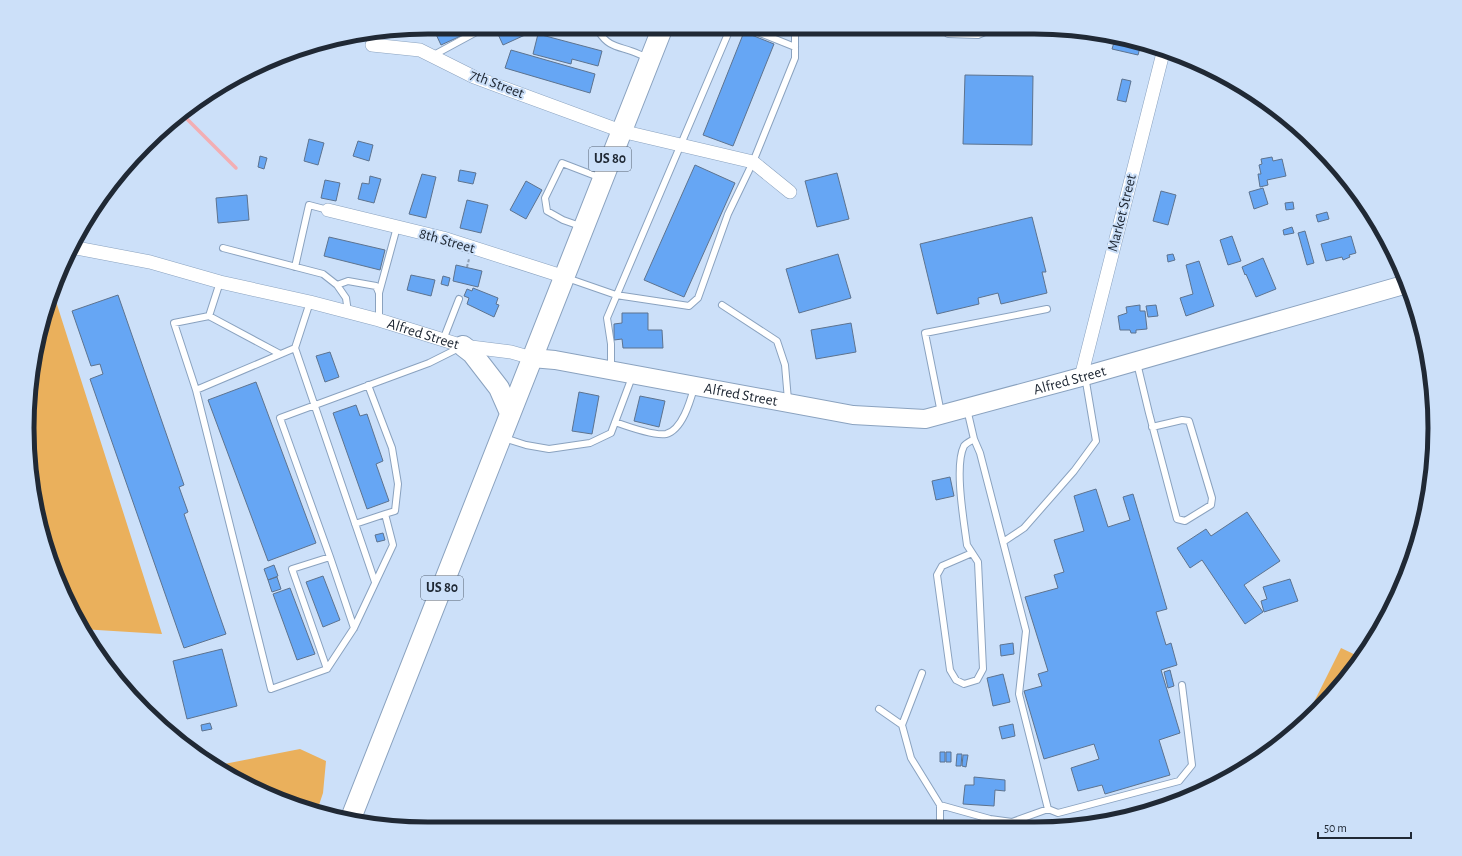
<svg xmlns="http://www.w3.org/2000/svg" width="1462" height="856" viewBox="0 0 1462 856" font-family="'Alegreya Sans',sans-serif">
<rect width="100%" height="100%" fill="#cce0f9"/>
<path fill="#eab05c" d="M53 292 162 634 81 629 57 581 35 506 28 454 30 376 41 324Z
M1341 648 1362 658 1317 712 1304 722Z
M300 749 326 761 323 793 317 811 299 808 214 766Z"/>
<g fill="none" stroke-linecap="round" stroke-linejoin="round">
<path stroke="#f2aeb3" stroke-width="3.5" d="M181 113 236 168"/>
</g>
<path fill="#66a6f4" stroke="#5d738f" d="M434 30H474L441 45Z
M496 30H536L503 45Z
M744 32 774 44 733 146 703 135Z
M538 34 602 51 598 66 572 59 571 64 533 54Z
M1115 39 1141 44 1138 55 1112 49Z
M511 50 595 74 590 93 505 68Z
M965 75 1033 76 1032 145 963 144Z
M1122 79 1131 81 1126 102 1117 100Z
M309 139 324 143 318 165 304 161Z
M358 141 373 145 369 161 353 156Z
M260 156 267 158 264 169 258 167Z
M1272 157 1273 161 1282 159 1286 176 1267 180 1268 185 1260 187 1258 174H1261L1259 165 1262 164 1261 159Z
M695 165 735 183 684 297 644 280Z
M460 170 476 173 473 184 458 181Z
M837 173 849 219 817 227 805 181Z
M422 174 436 177 426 218 409 214Z
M370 176 381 179 374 203 358 199 362 183 369 184Z
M325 180 340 183 336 201 321 198Z
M526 181 542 190 526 219 510 210Z
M1263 188 1268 204 1254 209 1249 192Z
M1161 191 1176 195 1168 225 1153 221Z
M247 195 249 220 218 223 216 198Z
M467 200 488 205 481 233 460 228Z
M1293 202 1294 209 1286 210 1285 203Z
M1327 212 1329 219 1318 222 1316 215Z
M1032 217 1046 272H1042L1047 293 1001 304 998 293 978 298 979 304 937 314 920 244Z
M1292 227 1294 233 1284 235 1283 230Z
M1305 231 1314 263 1307 265 1298 233Z
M1232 236 1241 261 1228 265 1220 240Z
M1351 236 1356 253 1349 255 1350 257 1343 260 1342 257 1326 261 1321 244Z
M329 237 385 250 380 270 324 256Z
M838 254 851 298 799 313 786 269Z
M1173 254 1175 260 1168 262 1167 255Z
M1263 258 1276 289 1256 297 1246 274 1245 275 1242 267Z
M1199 261 1214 306 1186 316 1180 298 1193 294 1186 265Z
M456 265 482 271 478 287 453 281Z
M411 275 435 280 431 296 407 290Z
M443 276 450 278 448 286 441 284Z
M473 288 498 298 496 304 499 305 494 317 467 304 469 298 464 296 467 289 472 291Z
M118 295 184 485 179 487 188 512 184 514 226 634 184 648 90 379 103 374 100 364 91 366 72 311Z
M1140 305V311H1145L1147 329 1136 330V333H1131L1130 330H1120L1118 316 1127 313 1126 307Z
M1156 305 1158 316 1148 317 1146 306Z
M622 313H648V330H662L663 348H623L622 339 614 340V324L622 323Z
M851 323 856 352 816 359 811 330Z
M330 352 339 377 325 382 316 356Z
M256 382 316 543 268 561 208 400Z
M579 392 599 396 592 434 572 431Z
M640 396 665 401 659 427 634 421Z
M356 405 360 416 367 414 383 461 376 464 389 501 367 509 333 413Z
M950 477 954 496 936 500 932 481Z
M1096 489 1108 527 1130 520 1123 497 1133 494 1167 609 1156 612 1166 645 1171 643 1177 665 1161 670 1180 733 1159 740 1170 775 1105 794 1102 785 1078 791 1071 768 1099 759 1094 744 1044 759 1024 691 1042 686 1038 674 1048 671 1025 597 1058 588 1054 575 1064 572 1054 540 1084 531 1074 496Z
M1247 512 1280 561 1244 585 1263 612 1245 624 1202 560 1190 568 1177 548 1206 529 1211 536Z
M383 533 385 540 377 542 375 535Z
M274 565 278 576 268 580 264 569Z
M323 576 340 620 323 627 306 582Z
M277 577 281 589 272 592 268 580Z
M1290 579 1298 601 1264 612 1261 601 1267 599 1263 587Z
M290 588 315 654 297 660 273 594Z
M1013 643 1014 654 1001 656 1000 645Z
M222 649 237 706 187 719 173 661Z
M1170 670 1174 686 1168 688 1164 672Z
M1003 674 1010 702 993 706 987 678Z
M210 723 212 729 202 731 201 725Z
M1013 724 1015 736 1002 739 999 727Z
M940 752H945V762H940Z
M946 752H951V762H946Z
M957 754H962L961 766H956Z
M963 755H968L966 767 962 766Z
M974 777 1005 780V791L995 790 994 806 963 804 965 785H974Z"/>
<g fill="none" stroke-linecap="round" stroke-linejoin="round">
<defs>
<path id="lane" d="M750 29 795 47
M599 30V32C608 46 616 46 631 51 637 53 643 56 648 58
M948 34 978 35 994 28
M432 56 480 30
M580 226 563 220 547 211 545 198 562 163 601 178
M223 248 323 274 337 285 346 298 348 312
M295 267 309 205 328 210
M567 278 616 295 689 306 698 298 728 214 753 162 795 58V29
M220 282 209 316 280 354
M337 285 348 281 376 286 379 293V320
M379 293 397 227
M310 302 295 348 375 582
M722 305 777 341 785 365 788 400
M209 316 174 323 196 390 271 689 327 669 354 628 393 545 385 514 395 511 398 484 392 448 368 385
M443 340 459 299
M1137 363 1149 413 1177 519 1185 521 1211 505 1212 498 1189 421 1182 420 1152 427
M611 369V344L607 318 730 29
M196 390 295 348
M967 409 974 439 980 453 1026 631 1019 694 1048 809 1058 813 1179 781 1192 765 1182 685
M941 413 925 333 1047 309
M615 422C626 426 655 436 666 434 682 430 690 402 694 388
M504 438 526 445 549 449 590 443 611 433 632 377
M355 524 385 514
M1003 542 1024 528 1074 471 1096 441 1085 376
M972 553 942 566 937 575 950 670 956 680 964 684 977 680 983 669 978 562 967 545C964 522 954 466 964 446 966 443 971 441 974 439
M354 628 330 557 280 418 429 363 461 347
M327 669 292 569 330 557
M922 673 902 725 911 758 940 805 990 819 1012 822 1048 809
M879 709 902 725
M940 805V828"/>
<g id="street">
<path d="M372 45 420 50 474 77 621 131 753 162 790 192"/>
<path d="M328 210 443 238 565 277"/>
<path id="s1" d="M71 247 150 262 220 282 310 302 379 320 463 346 511 352 532 358"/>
<path d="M1081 377 1164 49"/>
</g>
<g id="secondary">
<path id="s2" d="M532 358 555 360 853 415 925 419 1081 377 1407 284"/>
</g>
<path id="primary" d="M463 346 472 353 499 388 510 413
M351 818 662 29"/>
</defs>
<use href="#lane" stroke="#8aa2bf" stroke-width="8"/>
<use href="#street" stroke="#8aa2bf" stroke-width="14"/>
<use href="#secondary" stroke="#8aa2bf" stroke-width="20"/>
<use href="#primary" stroke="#8aa2bf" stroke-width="22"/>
<path stroke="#8f9fb3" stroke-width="2" stroke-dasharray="3 2" stroke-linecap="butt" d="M467 267 469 259"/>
<use href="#lane" stroke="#fff" stroke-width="6"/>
<use href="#street" stroke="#fff" stroke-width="13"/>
<use href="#secondary" stroke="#fff" stroke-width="18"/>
<use href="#primary" stroke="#fff" stroke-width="20"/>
</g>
<g text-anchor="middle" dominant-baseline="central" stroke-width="4" stroke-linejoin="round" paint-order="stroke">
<g fill="#cce0f9" stroke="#546070" stroke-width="1">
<rect x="589" y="147" width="42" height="24" rx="3"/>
<rect x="421" y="576" width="42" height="24" rx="3"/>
</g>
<g font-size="14" font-weight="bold" fill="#202935">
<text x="610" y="159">US 80</text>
<text x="442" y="588">US 80</text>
</g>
<g font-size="15" fill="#202935" stroke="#cce0f9">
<text transform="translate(497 84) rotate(21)">7th Street</text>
<text transform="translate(1122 213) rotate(-76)">Market Street</text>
<text transform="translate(447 241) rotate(16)">8th Street</text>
<text stroke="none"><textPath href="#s1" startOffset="363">Alfred Street</textPath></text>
<text stroke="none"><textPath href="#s2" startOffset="548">Alfred Street</textPath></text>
<text stroke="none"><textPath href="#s2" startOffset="212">Alfred Street</textPath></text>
</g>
</g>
<path d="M0 0H1462V856H0ZM428 34H1034A394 394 0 0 1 1428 428V428A394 394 0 0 1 1034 822H428A394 394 0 0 1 34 428V428A394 394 0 0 1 428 34Z" fill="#cce0f9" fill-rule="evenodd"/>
<path fill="none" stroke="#202935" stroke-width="5" d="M428 34H1034A394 394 0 0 1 1428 428V428A394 394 0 0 1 1034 822H428A394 394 0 0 1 34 428V428A394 394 0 0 1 428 34Z"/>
<path d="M1318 832v6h93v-6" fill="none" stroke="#202935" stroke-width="2"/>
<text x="1324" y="832" font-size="12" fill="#202935" stroke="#cce0f9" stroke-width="3" paint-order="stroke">50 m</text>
</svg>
